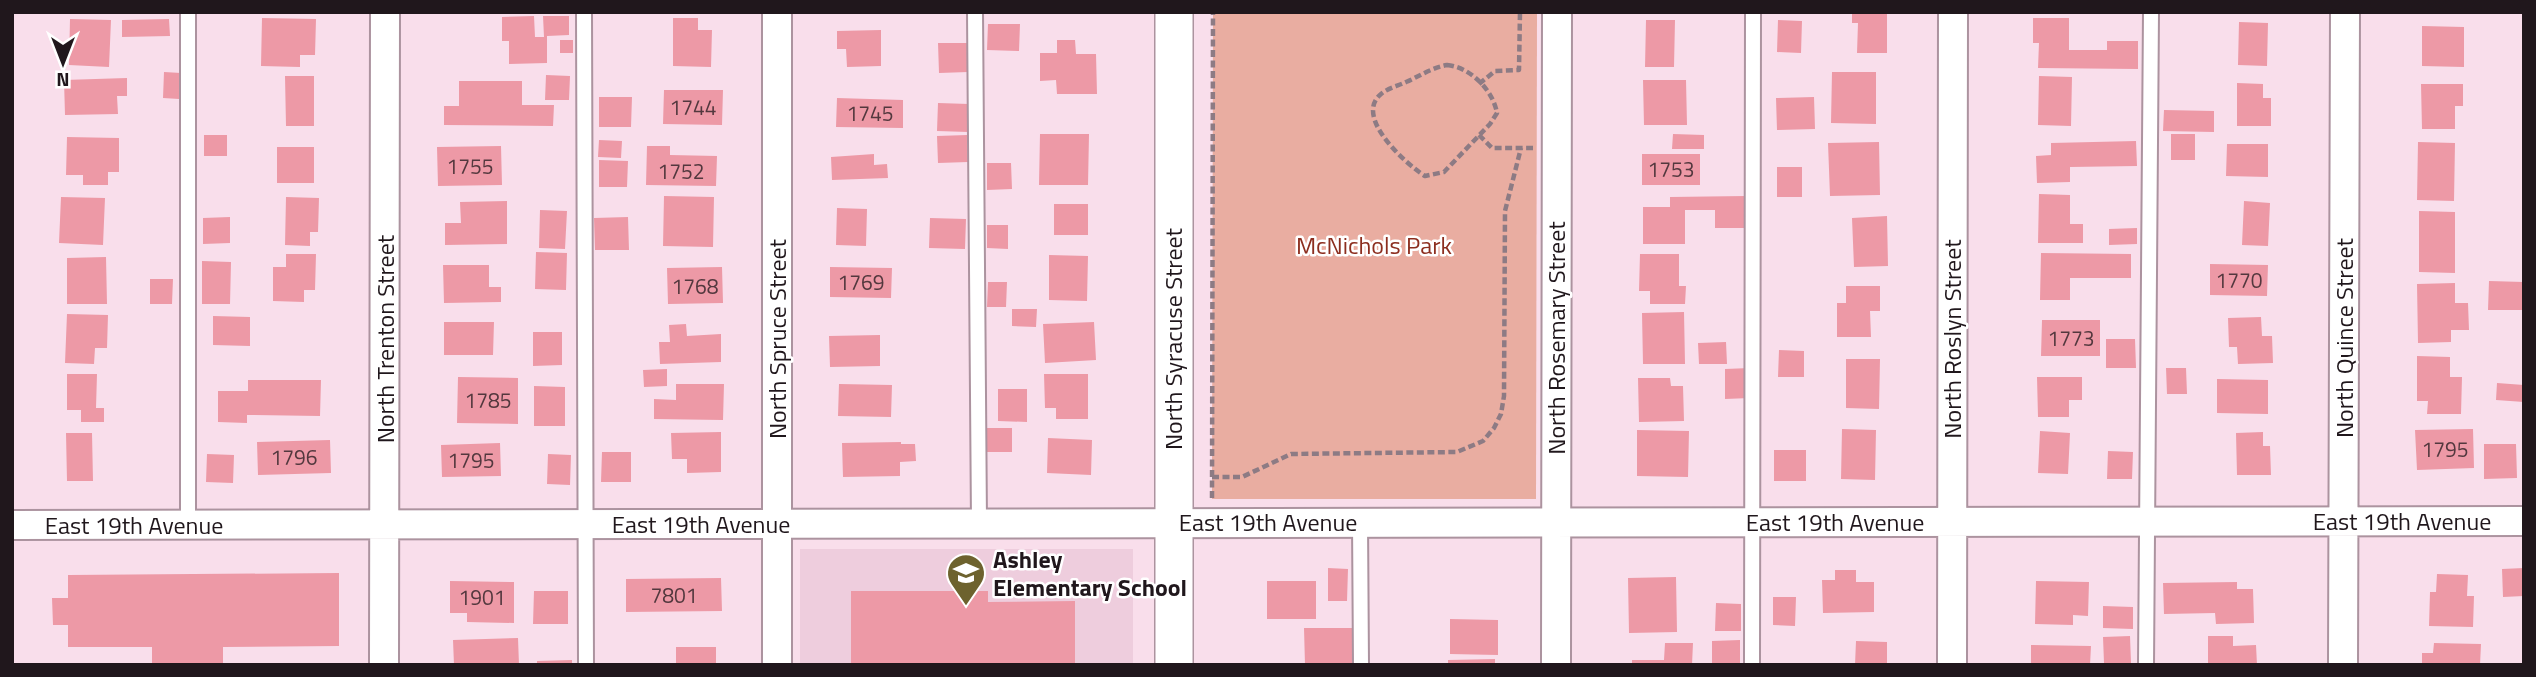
<svg xmlns="http://www.w3.org/2000/svg" width="2536" height="677" viewBox="0 0 2536 677" font-family="'Titillium Web',sans-serif">
<rect width="100%" height="100%" fill="#f9deeb"/>
<path fill="#eecddd" d="M800 549H1133V665H800Z"/>
<path fill="#e9ada1" d="M1213 12H1537L1536 499H1212Z"/>
<path fill="#ed99a6" d="M1852 12H1887V53H1857L1858 23H1852Z
M534 16 535 37H544L543 16H569V35L547 36V63L509 64V41H502V17Z
M262 18 316 19 315 55H300V67L261 66Z
M673 18H698V30H712L711 67 673 66Z
M2033 18H2069V50H2107V41H2138V69L2038 68 2039 43H2033Z
M70 19 111 20 109 67 69 65Z
M169 19 170 36 122 37V20Z
M1646 20H1675L1674 67H1645Z
M1778 20 1802 21 1801 53 1777 52Z
M2239 22 2268 23 2267 66 2238 65Z
M988 24H1020L1019 51 987 50Z
M2422 26 2464 27V67L2422 66Z
M881 30V66L847 67 846 49H837V31Z
M560 40H573V53H560Z
M1057 40H1075L1076 54H1096L1097 94H1057L1056 80 1040 81V53H1057Z
M938 43H968V72L939 73Z
M164 72 181 73 179 99 163 98Z
M1832 72H1876V124L1831 123Z
M546 75 570 76 569 100H545Z
M285 76H314V126H286Z
M2039 76 2072 77 2071 126 2038 125Z
M127 78V96H117L118 114 65 115 64 80Z
M1643 80H1686L1687 125H1644Z
M459 81H522V105H554L553 126 444 125V106H459Z
M2237 83 2263 84V98H2271V126H2237Z
M2421 84H2463V106H2455V129H2422Z
M664 90H723L722 125 663 124Z
M599 97H632L631 127H599Z
M1814 97 1815 129 1777 130 1776 98Z
M837 98 903 100V128L836 127Z
M938 103 969 104 968 132 937 131Z
M2164 110 2214 111V132L2163 131Z
M1040 134H1089L1088 185H1039Z
M1673 134 1704 135V149H1672Z
M2171 134H2195V160H2171Z
M204 135H227V156H204Z
M967 135 968 162 938 163 937 136Z
M67 137 119 138V172H108V185H83V175H66Z
M599 140 622 141 621 158 598 157Z
M2136 141 2137 166 2070 167V182L2037 183 2036 156 2051 155V143Z
M1879 142 1880 195 1830 196 1828 143Z
M2418 142 2455 143 2454 201 2417 200Z
M2227 144H2268V177L2226 176Z
M501 146 502 185 438 186 437 147Z
M647 146H670V155L717 156 716 186 646 185Z
M277 147H314V183H277Z
M874 154V165L887 164 888 178 832 180 831 157Z
M1642 154H1700V185H1642Z
M599 160 628 161 627 187H599Z
M987 163H1011L1012 189 987 190Z
M1777 167H1802V197H1777Z
M2039 194 2070 195V224H2083V243H2038Z
M664 196 714 197 713 247 663 246Z
M1746 196 1747 228H1715V210H1685V244H1643V207H1670V197Z
M61 197 105 198 103 245 59 243Z
M286 197 319 198 318 232H310V246L285 245Z
M507 201V244L445 245V223H461L460 202Z
M2244 201 2270 203 2268 246 2242 245Z
M1054 204H1088V235H1054Z
M837 208 867 209 866 246 836 245Z
M540 210 567 211 565 249 539 248Z
M2419 211 2455 212V273L2419 272Z
M1887 216 1888 266 1854 267 1852 218Z
M230 217V243L203 244V218Z
M628 217 629 250H595L594 218Z
M930 218 966 219 965 249 929 248Z
M987 225H1008V249L987 248Z
M2137 228V244L2109 245V229Z
M536 252 567 253 566 290 535 289Z
M2041 253 2131 254V278H2070V300H2040Z
M286 254H316L315 290H304V302L273 301V267H286Z
M1640 254H1679V286H1686L1685 304H1650V291H1639Z
M1049 255 1088 256 1087 301 1049 300Z
M106 257 107 304H67V258Z
M202 261 231 262 230 304H202Z
M2210 264 2268 265 2267 296 2210 295Z
M443 265H489V287H501V302L444 303Z
M722 267 723 303 668 304 667 268Z
M830 267 892 268 891 298 830 297Z
M150 279H173L172 304H150Z
M2489 281 2524 282V310H2488Z
M988 282H1007L1006 307H987Z
M2455 283V303H2468L2469 330H2451V342L2418 343 2417 284Z
M1846 286H1880V311H1870L1871 337H1837V303H1846Z
M1012 309H1037L1036 327 1012 326Z
M1684 312 1685 364H1643L1642 313Z
M67 314 108 315 107 348H95L94 364 65 363Z
M213 316 250 317V346L213 345Z
M2261 317 2262 336H2272L2273 363 2238 364 2237 347H2229L2228 318Z
M2042 320H2100V356H2041Z
M444 322H494L493 355H444Z
M1094 322 1096 360 1045 363 1043 324Z
M686 324 687 336 721 334V362L660 364 659 342H670L669 325Z
M533 332H562V365L533 366Z
M880 335V366L830 367 829 336Z
M2106 339H2135L2136 368H2106Z
M1726 342 1727 364H1699L1698 343Z
M1779 350 1804 351V377H1778Z
M2417 356 2450 357V377H2462L2461 414H2427L2428 401H2417Z
M1846 359H1880L1879 409 1846 408Z
M1750 368V398L1725 399V369Z
M2166 368H2186L2187 394H2167Z
M667 369V386L644 387 643 370Z
M67 374H97L96 408H104V422H81V410H67Z
M1044 374H1088V419H1056V408H1045Z
M458 377 518 378V424L457 423Z
M2037 377H2082V400H2069V417H2038Z
M1638 378H1670L1671 386H1683L1684 421 1639 422Z
M2217 379 2268 380V414L2217 413Z
M248 380H321L320 416 247 415V423L218 422V391H248Z
M2497 383 2524 385V402L2496 400Z
M676 384H724L723 420 654 419V399L676 400Z
M839 384 892 385 891 417 838 416Z
M534 386 565 387V426H534Z
M998 389H1027V422L998 421Z
M987 428H1012V452H987Z
M1842 429 1876 430 1875 480 1841 479Z
M2473 429 2474 468 2417 470 2415 430Z
M1637 430 1689 431 1688 477 1637 476Z
M2040 431 2070 433 2068 474 2038 473Z
M721 432V472L687 473V459H672L671 433Z
M2263 432V446H2270L2271 475H2237L2236 433Z
M66 433H92L93 481H67Z
M1048 438 1092 440 1091 475 1047 473Z
M330 440 331 473 258 475 257 442Z
M901 442V444H915L916 461 900 462V476L843 477 842 443Z
M500 443 501 476 442 477 441 445Z
M2484 444H2516L2517 478 2484 479Z
M1774 450H1806V481H1774Z
M2108 451 2133 452 2132 479H2107Z
M602 452H631V482H601Z
M207 454 234 455 233 483 206 482Z
M548 454 571 455 570 485 547 484Z
M1328 568 1348 569 1347 601H1328Z
M2524 568V596L2503 597 2502 569Z
M1835 570H1856V582H1874V612L1823 613 1822 580H1835Z
M339 573V646L223 647V665H152V647H68V625H53L52 598H68V575Z
M2437 574 2468 575 2467 596H2474L2473 627 2429 626 2430 592H2436Z
M1676 577 1677 632 1629 633 1628 578Z
M721 578 722 611 626 612V579Z
M450 581 514 582V623L467 622V613H450Z
M1267 581H1316V619H1267Z
M2036 581 2089 582 2088 616 2073 615V625L2035 624Z
M2237 582V589H2253L2254 623 2216 624 2215 613 2164 614 2163 583Z
M534 591H568V624H533Z
M851 591H988V602L1075 601V665H851Z
M1773 597H1796L1795 626 1773 625Z
M1716 603 1741 604V631H1715Z
M2103 606 2133 607V629L2103 628Z
M1450 619 1498 620V655L1450 654Z
M1304 628H1354V665H1305Z
M2130 636 2131 663H2104L2103 637Z
M2208 636H2233V646L2256 645 2257 665H2208Z
M518 638 519 665H454L453 640Z
M1740 640V665H1712V641Z
M1856 641 1887 642V665H1855Z
M1665 643H1693L1692 665H1632V660H1664Z
M2434 643 2481 644 2480 665H2422V653H2433Z
M2031 645 2091 646 2090 665H2031Z
M676 647H716V665H676Z
M1495 659V665H1448V660Z
M572 660V665H537V661Z"/>
<g fill="none" stroke-linecap="round" stroke-linejoin="round">
<defs>
<path id="service" d="M188 12V525
M584 12 586 665
M975 12 979 522
M1360 522 1361 665
M1752 665 1753 12
M2146 665 2151 12"/>
<path id="minor" d="M12 525 2524 521
M384 665 385 12
M777 665V12
M1556 665 1557 12
M1952 665 1953 12
M2343 665 2345 12"/>
<path id="tertiary" d="M1174 12V665"/>
</defs>
<use href="#service" stroke="#ac939f" stroke-width="18"/>
<use href="#minor" stroke="#ac939f" stroke-width="32"/>
<use href="#tertiary" stroke="#ac939f" stroke-width="40"/>
<path stroke="#8d7b84" stroke-width="4.5" stroke-dasharray="7 3.5" stroke-linecap="butt" d="M1447 65C1470 67 1493 90 1497 113L1490 124 1444 172 1425 176C1406 164 1353 117 1381 94 1388 88 1398 86 1406 82 1420 76 1431 68 1447 65Z
M1479 84 1495 71 1519 70 1520 12
M1479 135 1492 148H1533
M1212 477H1242L1291 454 1457 452 1483 441 1494 428 1501 414 1504 396 1505 211 1521 148
M1212 498 1213 12"/>
<use href="#service" stroke="#fff" stroke-width="14"/>
<use href="#minor" stroke="#fff" stroke-width="28"/>
<use href="#tertiary" stroke="#fff" stroke-width="37"/>
</g>
<defs>
<symbol id="school-pin" viewBox="-11 -11 22 30"><path d="M0 17L-7.5 6A9.5 9.5 0 1 1 7.5 6Z" fill="#6d622e" stroke="#fff"/><path d="M0-5L7-2L0 1L-7-2ZM-4 1L0 2.5L4 1V4Q0 6-4 4Z" fill="#fff"/></symbol>
</defs>
<g fill-rule="evenodd">
<use href="#school-pin" x="944" y="551" width="44" height="60"/>
</g>
<g text-anchor="middle" dominant-baseline="central" stroke-width="5" stroke-linejoin="round" paint-order="stroke">
<g font-size="21" fill="#53383e">
<text x="693" y="107">1744</text>
<text x="870" y="113">1745</text>
<text x="470" y="166">1755</text>
<text x="1671" y="169">1753</text>
<text x="681" y="171">1752</text>
<text x="2239" y="280">1770</text>
<text x="861" y="282">1769</text>
<text x="695" y="286">1768</text>
<text x="2071" y="338">1773</text>
<text x="488" y="400">1785</text>
<text x="2445" y="449">1795</text>
<text x="294" y="457">1796</text>
<text x="471" y="460">1795</text>
<text x="674" y="595">7801</text>
<text x="482" y="597">1901</text>
</g>
<g font-size="24" fill="#8c2e1f" stroke="#fff">
<text x="1374" y="245">McNichols Park</text>
</g>
<g font-size="24" fill="#20171c" stroke="#fff">
<text transform="translate(1556 338) rotate(-90)">North Rosemary Street</text>
<text transform="translate(2344 338) rotate(-90)">North Quince Street</text>
<text transform="translate(385 339) rotate(-90)">North Trenton Street</text>
<text transform="translate(777 339) rotate(-90)">North Spruce Street</text>
<text transform="translate(1173 339) rotate(-90)">North Syracuse Street</text>
<text transform="translate(1952 339) rotate(-90)">North Roslyn Street</text>
<text x="2402" y="521">East 19th Avenue</text>
<text x="1268" y="522">East 19th Avenue</text>
<text x="1835" y="522">East 19th Avenue</text>
<text x="701" y="524">East 19th Avenue</text>
<text x="134" y="525">East 19th Avenue</text>
</g>
<g font-size="24" font-weight="bold" fill="#20171c" stroke="#fff" text-anchor="start">
<text x="993" y="559">Ashley<tspan x="993" dy="28">Elementary School</tspan></text>
</g>
</g>
<rect width="2536" height="677" fill="none" stroke="#20171c" stroke-width="28"/>
<g transform="translate(63 63) rotate(180)" stroke="#ffffff" stroke-width="5" paint-order="stroke">
<path d="M0-5L12 26L0 18L-12 26Z" fill="#20171c"/>
<text y="-10" font-size="19" font-weight="bold" text-anchor="middle" fill="#20171c">N</text>
</g>
</svg>
